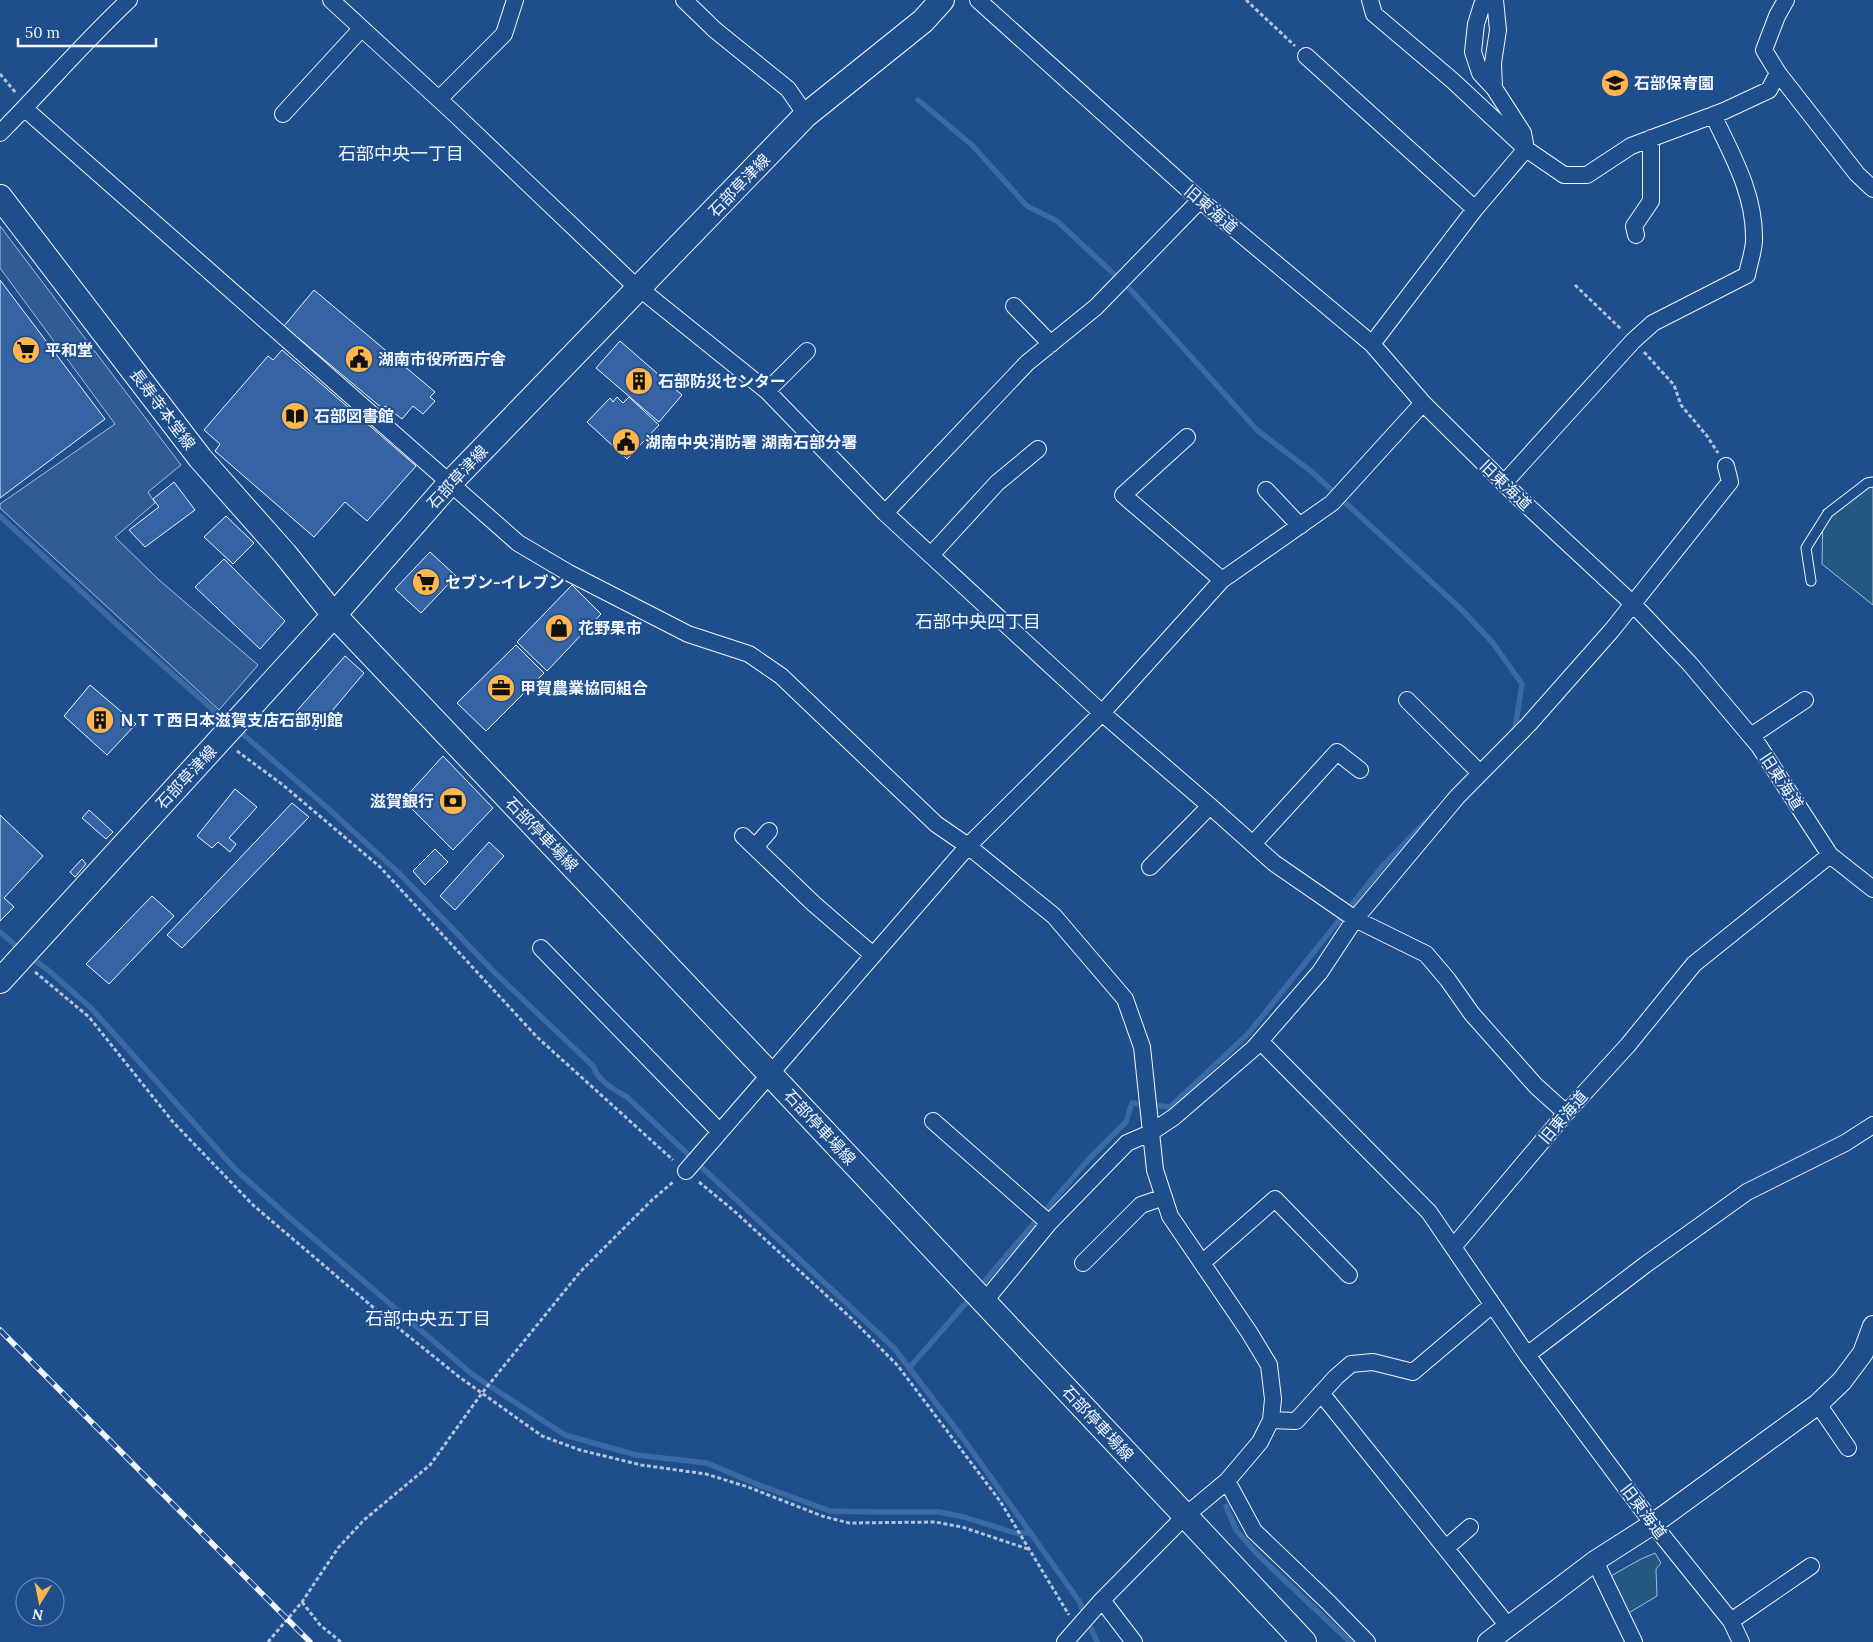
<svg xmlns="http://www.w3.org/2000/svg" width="1873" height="1642" viewBox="0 0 1873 1642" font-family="Lora,'Noto Sans JP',serif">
<rect width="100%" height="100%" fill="#1f4e8c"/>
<path fill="#245a82" stroke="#a8bbd7" d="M1873 484V605L1822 564 1823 510Z
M1655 1553 1661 1563 1656 1569 1657 1596 1627 1614 1609 1577 1641 1559Z"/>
<path fill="#305b95" stroke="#a8bbd7" d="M0 226 181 465 148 492 155 503 115 537 158 579 258 665 219 710 0 508V504L115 424 0 268Z"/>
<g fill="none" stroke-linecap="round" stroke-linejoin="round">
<path stroke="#3b69a3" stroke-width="5.5" d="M918 100 972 145 1027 206 1057 221 1131 290 1257 430 1312 472 1461 609 1493 643 1522 684 1515 728 1512 731
M0 516 124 631 229 724
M237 729 322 803 399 873 493 971 594 1067C596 1080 617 1091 627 1097L894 1348 962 1437 1079 1601 1097 1642
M0 932 22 951
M29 956 48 970 91 1008 235 1169 290 1218 473 1375 565 1435 636 1455 707 1463 759 1485 830 1511 875 1512H939L964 1517 1015 1533H1031
M978 1289 1088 1160 1126 1122 1132 1103 1170 1107 1248 1034 1381 868 1435 812
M910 1367 972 1296
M1226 1506 1236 1530 1259 1556 1350 1642"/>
</g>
<path fill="#3563a3" stroke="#f2f6ff" d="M0 280 105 419 0 498Z
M314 290 435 392 430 397 435 401 423 414 413 406 402 419 385 406 383 409 284 326Z
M620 341 682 395 659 422 596 368Z
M282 350 416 466 367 521 345 502 314 537 215 451 220 444 204 430 268 356 273 360Z
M617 397 623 403 629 397 659 425 627 459 587 422 610 398 613 402Z
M174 482 195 510 145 547 129 530 159 507 153 499Z
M226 516 254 543 233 564 204 537Z
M430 552 456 576 421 613 395 589Z
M224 559 285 621 260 649 195 587Z
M572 585 601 614 547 671 517 642Z
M516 645 544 673 486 731 457 703Z
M345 656 364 673 316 730 295 713Z
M90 685 136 724 107 755 64 716Z
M443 756 493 808 453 850 403 800Z
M235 789 257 807 229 838 236 844 230 852 218 842 212 848 197 836Z
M292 803 309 817 182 948 167 935Z
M89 810 113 832 106 839 82 818Z
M0 815 43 856 4 898 14 907 0 921Z
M489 842 504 856 455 910 440 896Z
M435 849 448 862 425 885 413 871Z
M82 859 86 864 75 877 70 872Z
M152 896 174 916 109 984 86 964Z"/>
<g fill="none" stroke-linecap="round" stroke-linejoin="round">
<defs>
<path id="service" d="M1811 581 1806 548 1828 513 1867 483 1873 482"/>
<path id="minor" d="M331 0 456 115 629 280 767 391 885 513 1102 713 1210 806 1274 863 1355 919 1426 954 1448 980 1472 1014 1536 1086 1566 1113
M684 0 715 30 788 89 806 115
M978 0 1200 200 1372 344 1423 403 1519 498 1632 603 1690 664 1759 746 1830 855 1873 889
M1370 0 1374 14 1452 80 1526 149 1564 175H1587L1631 146 1724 111 1769 90 1778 73 1764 50 1777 16 1786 0
M1482 5 1476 24 1473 52 1480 73 1494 88 1523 133 1526 149
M1306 56 1475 209
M1778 73 1857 174 1873 189
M1494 88 1493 63 1498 30 1495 0
M439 99 504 34 515 0
M24 108 518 543 567 572 688 634 749 654 781 676 936 824 968 846 1054 916 1125 999 1142 1047 1155 1170 1170 1216 1249 1332 1269 1365 1273 1399 1271 1420 1260 1442 1227 1481 1185 1516 1102 1600 1065 1642
M283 114 361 29
M0 133C44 89 84 42 129 0
M1636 235 1634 226 1651 201V138
M1014 306 1051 344
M1372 344 1475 209 1526 149
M767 391 807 351
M1187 437 1123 495 1222 580
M1504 483 1633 341 1653 323 1747 275C1749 263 1754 251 1754 240 1755 194 1732 155 1713 115
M1266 490 1300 526
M885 513 1027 363 1096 307 1200 200
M931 555 997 483 1038 449
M1407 700 1480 773
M1751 736 1805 700
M743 836 814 904 873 955
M1253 844 1337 752 1360 770
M755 847 769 831
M1150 867 1210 806
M541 948 720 1132
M1260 1041 1429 1212 1527 1355 1653 1524 1731 1621 1741 1642
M933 1121 1049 1223
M686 1171 968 846 1102 713 1222 580 1332 503 1423 403
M1454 1246 1566 1113 1628 1045 1694 964 1830 855
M1083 1263 1141 1205 1164 1197
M1202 1263 1275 1199 1349 1275
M984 1302 1049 1223 1127 1143 1150 1133 1174 1117 1254 1048 1320 972 1355 919 1457 797 1529 724 1612 630 1730 482 1726 466
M1527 1355 1645 1265 1747 1192 1845 1143 1873 1125
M1321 1393 1508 1626
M1818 1404 1848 1448
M1271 1420 1296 1421 1336 1377 1351 1364 1373 1362 1413 1372 1491 1306
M1227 1481 1254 1531 1328 1602 1367 1642
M1446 1548 1470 1527
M1595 1561 1634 1642
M1102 1600 1134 1642
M1731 1621 1811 1566"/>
<path id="tertiary" d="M1488 1642 1595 1561 1653 1524 1818 1404 1842 1381 1863 1353 1873 1326"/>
<path id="secondary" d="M0 197 200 458 285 554 334 615 769 1073 1304 1642
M0 981 334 615 449 484 806 115 923 21 942 0"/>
</defs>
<use href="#service" stroke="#f2f6ff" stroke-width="11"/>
<use href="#minor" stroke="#f2f6ff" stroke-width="18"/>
<use href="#tertiary" stroke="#f2f6ff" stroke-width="22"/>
<use href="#secondary" stroke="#f2f6ff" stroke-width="26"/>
<path stroke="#b3c4dc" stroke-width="3" stroke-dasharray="4 2.5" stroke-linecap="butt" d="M1246 0 1295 46
M0 74 16 93
M1575 285 1622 330
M1644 352 1674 385 1681 405 1707 436 1718 453
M237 751 283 785 380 867 537 1037 673 1160
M35 972 89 1017 173 1122 253 1205 381 1314 458 1376 542 1436 580 1450 641 1465 706 1474 748 1487 822 1516 849 1523 935 1522 962 1527 1028 1549
M699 1182 733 1210 851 1318 898 1366 1000 1501 1069 1615
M302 1602 320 1625 341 1642
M268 1642 302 1602 338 1548 364 1520 430 1465 482 1393 580 1272 652 1200 674 1181"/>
<use href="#service" stroke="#1f4e8c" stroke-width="9"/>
<use href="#minor" stroke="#1f4e8c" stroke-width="16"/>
<use href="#tertiary" stroke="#1f4e8c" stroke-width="20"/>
<use href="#secondary" stroke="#1f4e8c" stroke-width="24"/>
<defs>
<path id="rail" d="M0 1330 310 1642"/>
</defs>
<use href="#rail" stroke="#f2f6ff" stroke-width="5.5"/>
<use href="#rail" stroke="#1f4e8c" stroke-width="4" stroke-dasharray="11" stroke-linecap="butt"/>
</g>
<defs>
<symbol id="school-disc" viewBox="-11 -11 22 22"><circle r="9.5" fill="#ffb74d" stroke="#1f4e8c"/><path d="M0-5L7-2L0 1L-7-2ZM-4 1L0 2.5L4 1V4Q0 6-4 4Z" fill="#111"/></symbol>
<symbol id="supermarket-disc" viewBox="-11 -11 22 22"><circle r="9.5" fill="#ffb74d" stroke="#1f4e8c"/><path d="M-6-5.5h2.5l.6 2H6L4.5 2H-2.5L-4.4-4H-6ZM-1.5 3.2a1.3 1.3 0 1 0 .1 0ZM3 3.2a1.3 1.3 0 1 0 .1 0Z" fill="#111"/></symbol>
<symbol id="civic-disc" viewBox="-11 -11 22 22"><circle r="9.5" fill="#ffb74d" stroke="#1f4e8c"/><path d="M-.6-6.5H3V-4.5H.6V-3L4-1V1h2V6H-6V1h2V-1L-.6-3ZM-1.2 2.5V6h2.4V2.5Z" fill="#111"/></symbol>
<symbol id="building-disc" viewBox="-11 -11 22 22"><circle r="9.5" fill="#ffb74d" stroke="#1f4e8c"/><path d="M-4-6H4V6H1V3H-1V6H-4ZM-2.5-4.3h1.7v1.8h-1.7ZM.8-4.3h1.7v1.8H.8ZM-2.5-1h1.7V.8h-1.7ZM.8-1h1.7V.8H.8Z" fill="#111"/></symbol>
<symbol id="library-disc" viewBox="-11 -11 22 22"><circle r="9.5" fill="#ffb74d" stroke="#1f4e8c"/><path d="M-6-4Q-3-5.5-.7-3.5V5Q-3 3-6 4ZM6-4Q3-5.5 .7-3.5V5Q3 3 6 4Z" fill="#111"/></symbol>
<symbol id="shop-disc" viewBox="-11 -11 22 22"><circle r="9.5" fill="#ffb74d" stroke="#1f4e8c"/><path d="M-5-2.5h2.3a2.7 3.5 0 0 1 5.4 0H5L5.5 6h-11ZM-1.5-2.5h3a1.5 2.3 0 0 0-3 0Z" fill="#111"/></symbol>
<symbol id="office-disc" viewBox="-11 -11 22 22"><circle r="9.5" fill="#ffb74d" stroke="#1f4e8c"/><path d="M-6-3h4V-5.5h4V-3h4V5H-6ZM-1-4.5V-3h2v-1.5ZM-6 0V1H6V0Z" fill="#111"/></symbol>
<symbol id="bank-disc" viewBox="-11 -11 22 22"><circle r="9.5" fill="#ffb74d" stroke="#1f4e8c"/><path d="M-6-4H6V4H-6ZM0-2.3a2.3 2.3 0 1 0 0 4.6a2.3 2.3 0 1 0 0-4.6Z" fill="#111"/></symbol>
</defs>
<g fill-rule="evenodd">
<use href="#school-disc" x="1599" y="67" width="32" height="32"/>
<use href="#supermarket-disc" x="10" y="334" width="32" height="32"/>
<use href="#civic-disc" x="343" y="343" width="32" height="32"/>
<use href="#building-disc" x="623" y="365" width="32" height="32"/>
<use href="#library-disc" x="279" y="400" width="32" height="32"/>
<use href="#civic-disc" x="610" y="426" width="32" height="32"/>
<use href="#supermarket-disc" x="410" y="566" width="32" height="32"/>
<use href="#shop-disc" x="543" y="612" width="32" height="32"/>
<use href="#office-disc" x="485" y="672" width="32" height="32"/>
<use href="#building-disc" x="84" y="704" width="32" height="32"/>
<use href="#bank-disc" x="437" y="785" width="32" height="32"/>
</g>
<g text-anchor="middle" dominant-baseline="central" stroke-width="4" stroke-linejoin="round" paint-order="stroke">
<g font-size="16" font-weight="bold" fill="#f2f6ff" stroke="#1f4e8c" text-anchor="start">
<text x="1634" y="83">石部保育園</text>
<text x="45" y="350">平和堂</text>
<text x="378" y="359">湖南市役所西庁舎</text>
<text x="658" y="381">石部防災センター</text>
<text x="314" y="416">石部図書館</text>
<text x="645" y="442">湖南中央消防署 湖南石部分署</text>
<text x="445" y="582">セブン-イレブン</text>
<text x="578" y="628">花野果市</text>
<text x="520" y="688">甲賀農業協同組合</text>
<text x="119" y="720">ＮＴＴ西日本滋賀支店石部別館</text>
<text x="434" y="801" text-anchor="end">滋賀銀行</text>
</g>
<g font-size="16" fill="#f2f6ff" stroke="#1f4e8c">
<text transform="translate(739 185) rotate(-46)">石部草津線</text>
<text transform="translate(1211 209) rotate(41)">旧東海道</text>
<text transform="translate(163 409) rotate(53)">長寿寺本堂線</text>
<text transform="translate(457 477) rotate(-47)">石部草津線</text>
<text transform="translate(1506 485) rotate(44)">旧東海道</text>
<text transform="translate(186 777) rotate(-47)">石部草津線</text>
<text transform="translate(1782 781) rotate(57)">旧東海道</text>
<text transform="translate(542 834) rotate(46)">石部停車場線</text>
<text transform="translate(1563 1117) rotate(-49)">旧東海道</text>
<text transform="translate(820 1127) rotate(47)">石部停車場線</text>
<text transform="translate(1098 1423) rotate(47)">石部停車場線</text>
<text transform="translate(1644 1511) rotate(53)">旧東海道</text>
</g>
<g font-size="18" fill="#f2f6ff" stroke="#1f4e8c">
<text x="401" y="153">石部中央一丁目</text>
<text x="978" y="621">石部中央四丁目</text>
<text x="428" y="1318">石部中央五丁目</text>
</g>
</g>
<g transform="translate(40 1602) rotate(190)"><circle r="24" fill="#1f4e8c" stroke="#7391ba"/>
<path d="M0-4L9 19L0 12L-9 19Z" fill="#ffb74d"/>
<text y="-8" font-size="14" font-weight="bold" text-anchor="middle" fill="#f2f6ff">N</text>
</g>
<path d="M18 38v8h138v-8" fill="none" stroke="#f2f6ff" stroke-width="2.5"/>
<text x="25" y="38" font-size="15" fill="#f2f6ff" stroke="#1f4e8c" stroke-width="4" paint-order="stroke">50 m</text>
</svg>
